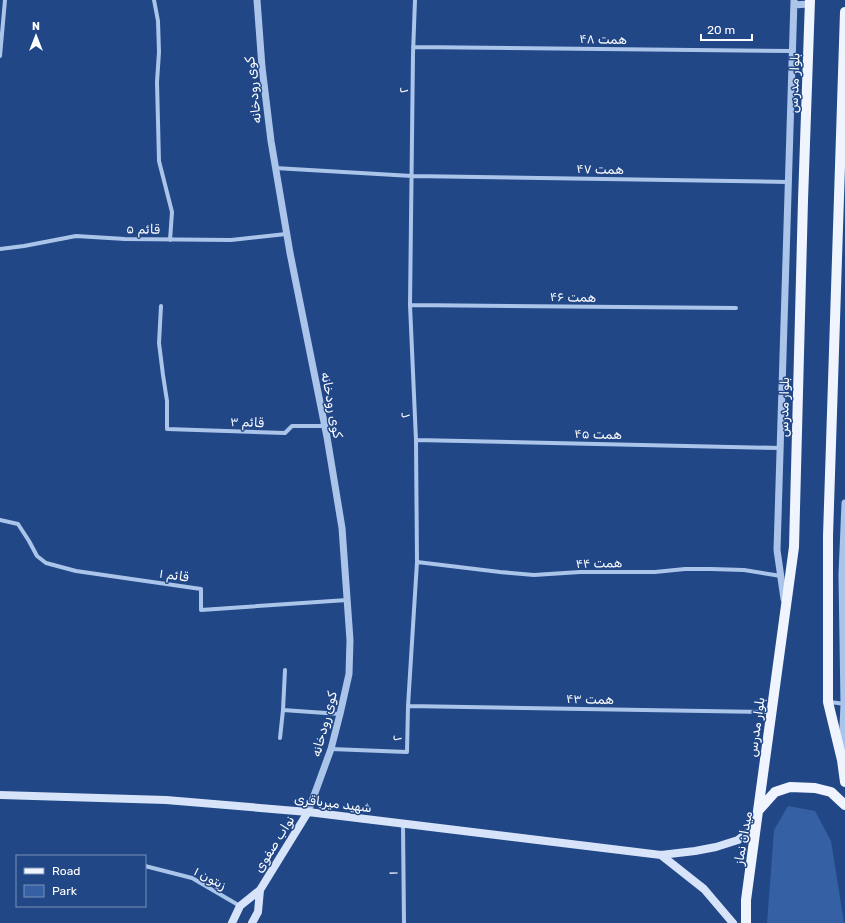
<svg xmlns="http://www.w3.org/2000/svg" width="845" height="923" viewBox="0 0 845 923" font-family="Rubik,Vazirmatn,sans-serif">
<rect width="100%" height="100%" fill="#214787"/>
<path fill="#3560a4" d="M788 806 815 811 831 841 844 923H767L774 830Z"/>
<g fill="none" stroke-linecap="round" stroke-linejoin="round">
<path stroke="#abc4ea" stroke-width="4" d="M154 0 158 21 159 52 157 82 159 161 172 212 170 240
M413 47 792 51
M0 56 5 0
M275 168 412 176 788 182
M0 249 24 246 76 236 125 239 231 240 286 234
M410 305 736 308
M161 306 159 343 163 375 167 401V429L285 433 292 426H324
M416 440 779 448
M0 520 18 524 29 541 37 556 46 563 76 571 201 589V610L347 600
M417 562 500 572 534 575 580 572H655L685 569H711L744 570 781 576
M830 702 845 704
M408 706 771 712
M283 710 340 714
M280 738 283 710 285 670
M331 749 407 752 408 706 417 562 416 440 410 305 413 54 415 0
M403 824 404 923
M145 866 192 878 240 906"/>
<path stroke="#abc4ea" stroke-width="7" d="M257 0 262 67 271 141 290 253 327 437 342 528 350 640 349 674 340 714 331 749 308 812
M794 5 809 4
M784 599 777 550 794 0
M842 750 844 704 842 575 845 503"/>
<path stroke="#d6e3f8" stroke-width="8" d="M0 795 166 800 308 812 661 855 695 851 716 847 738 840 756 826
M661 855 704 889 733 923
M232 923 240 906 260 890 308 812
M252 923 258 912 260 890"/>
<path stroke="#eff4fe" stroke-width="10" d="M845 12 828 536V702L842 760 845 782
M758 811 794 547 803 200 810 0
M746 923V900L758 811 775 792 790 787 815 788 831 792 845 805"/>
</g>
<g text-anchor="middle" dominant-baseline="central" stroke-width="3" stroke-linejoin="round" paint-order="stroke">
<g font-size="13" fill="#fff" stroke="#214787">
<text transform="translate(603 39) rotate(1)">همت ۴۸</text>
<text transform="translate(794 83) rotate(-88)">بلوار مدرس</text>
<text transform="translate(253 90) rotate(-96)">کوی رودخانه</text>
<text transform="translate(403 90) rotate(-90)">۲</text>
<text transform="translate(600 169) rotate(1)">همت ۴۷</text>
<text transform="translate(143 229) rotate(1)">قائم ۵</text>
<text transform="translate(573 297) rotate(1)">همت ۴۶</text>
<text transform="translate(332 405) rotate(79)">کوی رودخانه</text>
<text transform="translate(784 407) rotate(-89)">بلوار مدرس</text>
<text transform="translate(405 415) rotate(-93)">۲</text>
<text transform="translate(247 422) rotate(2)">قائم ۳</text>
<text transform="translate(598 434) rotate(1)">همت ۴۵</text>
<text transform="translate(599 563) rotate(-1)">همت ۴۴</text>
<text transform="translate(174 575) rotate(8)">قائم ۱</text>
<text transform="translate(590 699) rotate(1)">همت ۴۳</text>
<text transform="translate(324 724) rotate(-75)">کوی رودخانه</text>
<text transform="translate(756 727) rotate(-82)">بلوار مدرس</text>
<text transform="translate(397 738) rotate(-89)">۲</text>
<text transform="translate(333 803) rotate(7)">شهید میرباقری</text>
<text transform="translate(743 838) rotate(-80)">میدان نماز</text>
<text transform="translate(274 844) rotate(-58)">نواب صفوی</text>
<text transform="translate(393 873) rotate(-91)">۱</text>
<text transform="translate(210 878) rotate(27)">زیتون ۱</text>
</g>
</g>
<rect x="16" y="855" width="130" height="52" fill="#214787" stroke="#7a91b7"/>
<rect x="24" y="868" width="20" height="6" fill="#eff4fe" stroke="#7a91b7"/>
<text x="52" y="875" font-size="12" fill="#ffffff">Road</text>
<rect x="24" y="885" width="20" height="12" fill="#3560a4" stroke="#7a91b7"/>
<text x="52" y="895" font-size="12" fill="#ffffff">Park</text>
<g transform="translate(36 36)" stroke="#214787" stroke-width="3" paint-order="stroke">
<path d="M0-3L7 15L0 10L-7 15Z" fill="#ffffff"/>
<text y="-6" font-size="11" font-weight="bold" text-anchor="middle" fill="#ffffff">N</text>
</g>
<path d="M701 34v6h51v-6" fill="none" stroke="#ffffff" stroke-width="2"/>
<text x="707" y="34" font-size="12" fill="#ffffff" stroke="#214787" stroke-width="3" paint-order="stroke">20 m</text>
</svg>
